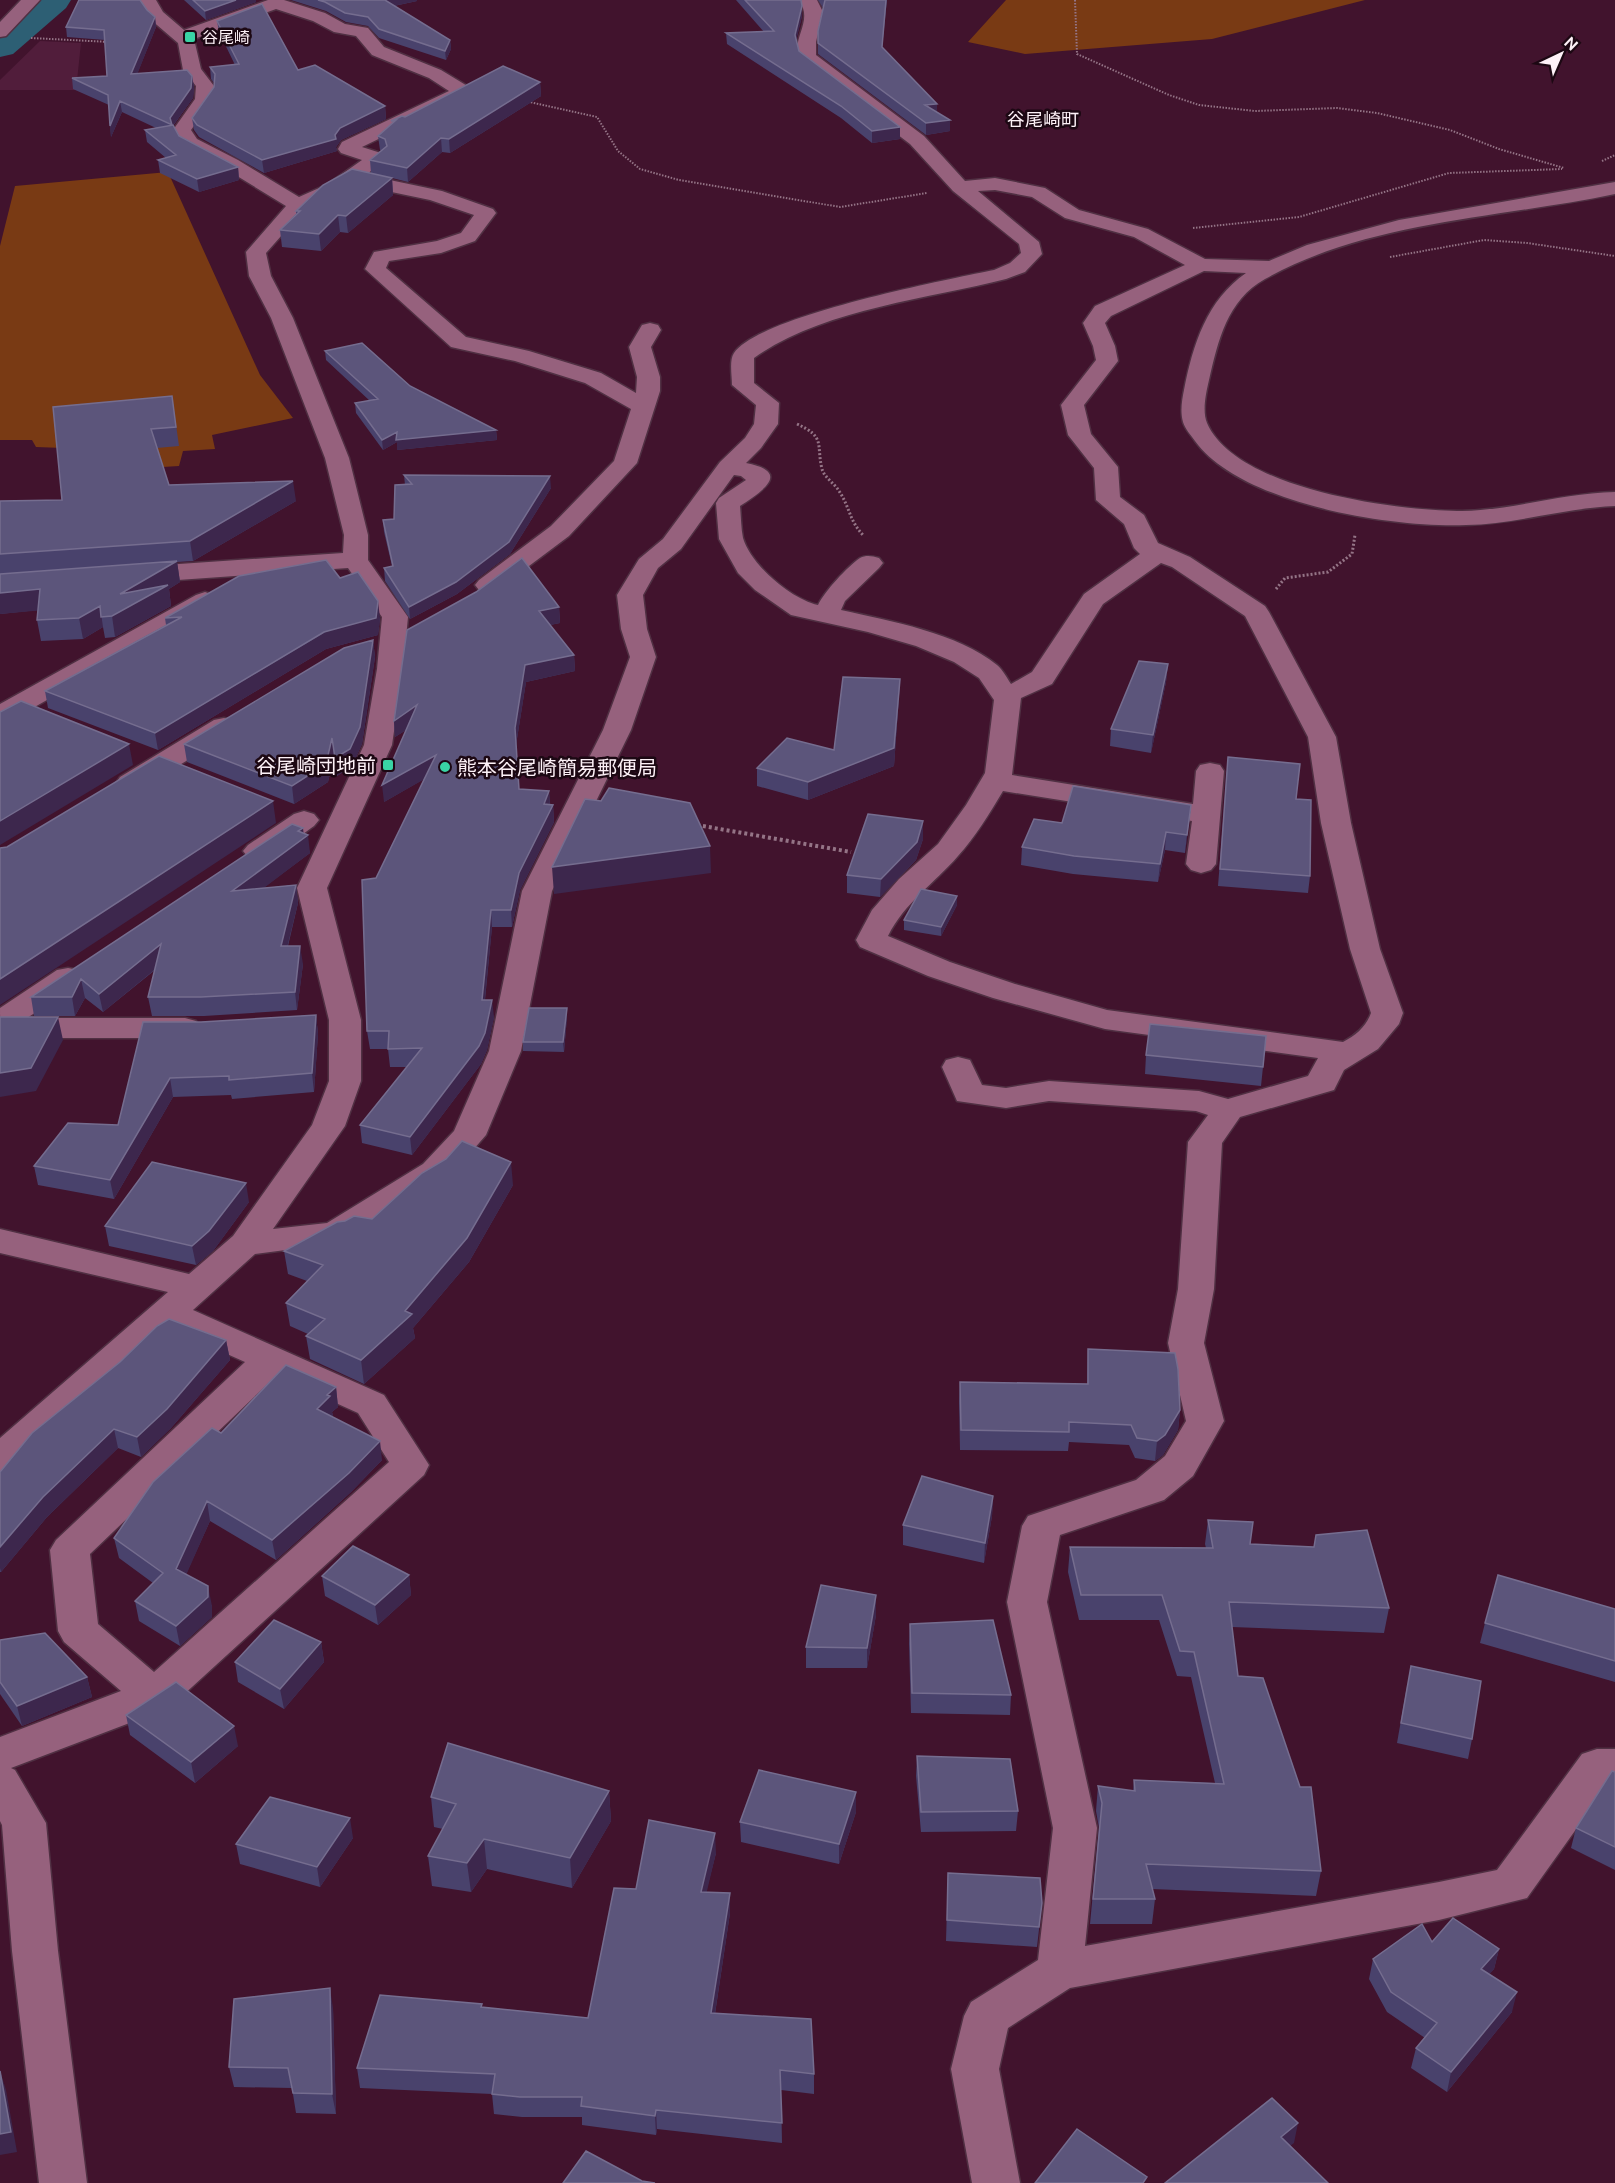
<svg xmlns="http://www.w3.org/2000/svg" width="1615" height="2183" viewBox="0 0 1615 2183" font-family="Ubuntu,'Noto Sans JP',sans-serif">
<rect width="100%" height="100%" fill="#41132d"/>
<path fill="#511d3b" d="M40 41 81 43 76 90H0V80Z"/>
<path fill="#793a14" d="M1006 0H1365L1212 39 1025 54 968 42Z
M168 172 260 375 293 418 212 435 215 449 183 451 179 466 130 469 90 449 36 447 32 440H0V246L15 186Z"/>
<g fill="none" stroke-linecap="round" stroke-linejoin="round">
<path fill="#2d5f74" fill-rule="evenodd" d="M32 0H71L66 8 13 54 0 57V27Z"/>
<defs>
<path id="minor" d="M21 0H40L6 36 0 37V22Z
M138 0H156L163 12 184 30 268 0H284L325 13 345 24 368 28 384 47 441 70 469 87 472 91 469 95 362 147 384 154 387 158 366 175 442 191 493 209 496 213 475 241 441 253 389 261 386 268 466 337 529 351 601 373 636 393 637 377 629 347 642 325 650 323 658 325 661 330 651 347 660 377V391L637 463 569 536 497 590 488 593 479 590 475 585 479 580 551 526 614 461 631 409 585 383 515 361 451 347 365 269 374 252 437 241 461 233 474 215 430 200 353 184 342 192 305 209 266 253 271 276 293 318 349 458 368 535V560L408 617 403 669 392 745 327 888 361 1020V1081L345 1126 273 1229 327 1223 423 1164 454 1131 489 1051 522 891 603 730 630 657 621 629 617 595 639 559 663 539 720 462 745 438 754 424 756 405 732 385C732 376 729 360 734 353 759 316 945 280 994 270L1010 263 1021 253 1019 244 953 191 910 144 801 61C788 40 815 23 799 0H817L823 12 816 42V55L924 136 965 181 995 178 1045 188 1079 210 1148 229 1205 259 1269 261 1307 245 1399 220 1615 182V194C1501 218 1368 221 1265 279 1227 300 1218 341 1209 380 1206 393 1202 411 1207 423 1236 490 1398 511 1462 511 1514 510 1563 493 1615 492V506C1565 508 1516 524 1466 525 1391 528 1241 504 1195 441 1191 435 1185 429 1183 422 1180 411 1182 400 1184 390 1193 344 1207 300 1246 273L1204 271 1111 316 1105 323 1115 346 1118 361 1084 405 1091 434 1118 467 1120 497 1144 515 1158 543 1190 557 1265 606 1269 612 1336 737 1351 823 1380 949 1403 1013 1399 1024 1378 1049 1344 1070 1334 1090 1240 1117 1222 1143 1214 1289 1204 1343 1224 1421 1193 1476 1164 1500 1060 1535 1047 1602 1097 1828 1085 1946 1439 1882 1497 1870 1582 1754 1597 1749H1615V1783H1609L1527 1898 1439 1920 1070 1988 1008 2028 999 2069 1020 2183H972L951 2069 964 2016 971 2002 1038 1960 1053 1828 1007 1602 1022 1526 1028 1516 1136 1480 1165 1456 1186 1421 1168 1343 1178 1289 1188 1142 1208 1115 1196 1111 1049 1101 1006 1108 957 1101 942 1067 946 1060 958 1057 970 1060 982 1085 1006 1088 1049 1081 1199 1091 1228 1099 1308 1076 1318 1058 1105 1029 993 998 928 976 860 947 856 940 872 910 899 879 938 844 966 805 985 773 994 700 979 678 954 662 916 646 868 632 791 615 755 590 738 573 719 539 716 503 719 498 746 480 741 476 734 475 681 549 658 568 643 595 647 629 656 657 631 730 552 891 521 1051 486 1135 447 1180 347 1242 255 1254 193 1310 384 1395 429 1465 424 1475 169 1708 11 1768 15 1770 46 1823 58 1951 87 2183H39L12 1951 2 1825 0 1821V1737L121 1691 64 1642 58 1631 50 1550 56 1540 245 1362 171 1329 14 1470 0 1474V1438L168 1292 0 1253V1229L189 1274 233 1236 312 1125 329 1081V1020L297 888 364 745 377 669 382 617 348 568 135 583 126 580 122 575 126 570 135 567 343 553 344 535 325 458 271 318 249 276 246 252 286 206 224 168 182 147 173 130 195 99 196 86 183 70 178 43 150 19ZM276 9 313 21 334 32 356 36 372 55 429 78 449 91 342 142 338 149 341 153 362 160 328 184 299 197 238 160 197 139 191 130 213 99 214 86 201 69 194 39ZM995 190 1032 197 1065 218 1134 237 1185 265 1095 306 1083 323 1093 346 1096 360 1061 405 1068 435 1094 468 1096 500 1124 524 1134 548 1140 554 1084 594 1032 672 1011 684C1007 678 1003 670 997 665 958 633 890 621 841 610L845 601 879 568 883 563 879 558C872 556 866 555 860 558 847 567 825 591 818 605 791 599 751 565 743 538 741 528 741 516 740 506 761 492 793 472 746 463L761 448 778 424 779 403 754 383V358C820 310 927 299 1006 279L1025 272 1042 254 1039 242 978 191ZM1161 563 1172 567 1245 616 1308 737 1321 823 1350 949 1371 1013C1366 1027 1356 1035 1343 1042L1107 1010 1015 984 950 962 888 936C905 902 934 884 958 856 975 837 990 813 1003 791L1192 821 1186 864 1191 870 1201 873 1211 870 1216 864 1224 771 1220 765 1210 763 1200 765 1196 771 1193 804 1012 775 1021 698 1052 684 1103 604ZM276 1376 358 1413 389 1462 154 1672 98 1624 90 1554Z
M205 592 214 595 218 600 214 605 10 721 0 723V704L196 595Z
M224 718 234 720 238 726 234 732 140 789 130 792 120 789 116 783 120 777 214 720Z
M304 811 314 814 319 820 314 826C295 839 272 863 248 857L243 851 248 845 294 814Z
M68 968 79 970 84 977 79 984 27 1018H185L196 1021 201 1028 196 1035 185 1038H14C0 1033 0 1025 0 1008L57 970Z"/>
</defs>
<use href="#minor" stroke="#503043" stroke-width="3"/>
<path stroke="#947486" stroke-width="2" stroke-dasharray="1.5 1.5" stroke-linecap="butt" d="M1075 0 1077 54 1169 95 1199 105 1255 111 1337 108 1377 113 1450 130 1499 149 1564 168
M31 38 110 42
M525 101 597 117 618 151 640 169 679 180 840 207 927 193
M1602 161 1615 155
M1193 228 1299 217 1449 173 1562 169
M1390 257 1484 240 1527 243 1615 256"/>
<path stroke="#947486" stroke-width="3" stroke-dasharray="2 2" stroke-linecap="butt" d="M797 424C826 437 816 444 822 469 824 477 835 484 839 491 850 507 849 521 864 536
M1276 589 1285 578 1328 572 1352 554 1355 535"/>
<path stroke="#947486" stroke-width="4" stroke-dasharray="3 3" stroke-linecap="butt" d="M697 825 851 852"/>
<use href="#minor" fill="#96617d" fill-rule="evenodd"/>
</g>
<path fill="#49426c" d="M184 0H256V2L206 20Z
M291 0H417V1L394 6 450 40 451 49 446 60 379 38 368 26 346 22 326 11Z
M736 0H801L802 6V16L796 40 799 51 900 139 872 143 841 118 727 44 726 33 764 32Z
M818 0H887L882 48 937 112 950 131 926 135 818 54V31L823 8Z
M147 10 155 17 156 27 137 74 192 76 194 87 193 98 173 126 179 136 238 167 239 180 199 192 160 173 158 160 166 158 147 142 145 130 156 128 122 112 111 137 109 105 73 89 72 78 107 76 105 40 67 37 66 27Z
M217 21 298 70 385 106 386 119 341 140 336 147 337 151 264 173 199 137 194 130 192 118 214 87V83L211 79 210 67 235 65 219 32Z
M540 82 541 96 450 153 442 152 408 182 392 178 393 195 348 233 340 232 321 251 282 247 280 230 296 214V211L371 173 370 160 381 151 380 150 378 136 405 117Z
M325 351 410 386 496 430 497 440 397 450V442L383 450 356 413 355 403 370 401 326 360Z
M172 396 179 446 157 448 169 485 296 501 193 561 177 562 180 582 169 589 171 606 115 637 105 638 103 627 83 639 41 641 37 620 38 610 0 614V501L62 500Z
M404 475 551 488 510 554 457 594 410 619 385 581 384 568 392 566 384 532 383 520 394 519 405 485Z
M340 578 380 618 378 635 326 649 158 750 48 708 45 691 166 625 165 618Z
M559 607 560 623 550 625 574 655 575 671 526 682 516 745 519 789 549 791 550 805H553L554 822 520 890 512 927H492L485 1000 494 1017 487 1050 481 1064 412 1155 362 1143 360 1125 407 1067H390L388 1049H370L367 1031 376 878 424 779 384 802 406 730 395 737 394 721Z
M373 640 375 657 362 744 352 766 337 776 334 756 328 782 294 804 187 762 184 744Z
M1168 664 1166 682 1151 753 1110 746 1111 729Z
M900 679 899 696 894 766 808 800 757 786V768L834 750Z
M1228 757 1296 799 1310 876 1308 893 1218 886Z
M1191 805 1185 853 1165 850 1158 882 1073 874 1021 865 1022 847 1062 823Z
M304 833 310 853 263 888 296 885 298 903 288 946 303 964 297 1010 204 1016H152L148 997 155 970 103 1012 85 998 75 1016H34L31 997Z
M923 839 916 860 880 897 847 893V875Z
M957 905 941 936 904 930V920Z
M567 1008V1017L564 1052 523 1051V1042Z
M316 1015 318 1034 314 1092 232 1099 231 1095 173 1097 114 1199 38 1185 34 1166 118 1125 201 1022Z
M1146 1055 1263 1067 1261 1086 1145 1074Z
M513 1185 469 1262 413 1328 415 1338 364 1384 310 1359 306 1336 308 1334 290 1326 286 1303 307 1281 288 1274 284 1251 372 1219Z
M249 1202 213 1251 196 1265 109 1246 105 1226Z
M226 1340 230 1360 171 1428 141 1457 118 1448 47 1517 1 1572H0V1472Z
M1088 1349 1180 1410 1178 1430 1163 1455 1155 1461 1135 1458 1129 1445 1069 1442 1068 1451 960 1450 959 1402 960 1382 1087 1384Z
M336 1387 338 1407 332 1412 333 1416 332 1417 382 1460 351 1492 276 1560 210 1521 186 1574 212 1606V1617L180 1646 139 1621 135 1601 153 1583 119 1558 114 1538 221 1433Z
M993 1496 992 1516 984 1563 903 1545V1525Z
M1208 1520 1250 1544 1389 1608 1384 1633 1232 1627 1238 1676 1321 1871 1316 1896 1152 1889 1155 1899 1152 1924H1090L1099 1828 1096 1811 1098 1786 1133 1791 1134 1780 1215 1783 1191 1677 1177 1676 1159 1620H1079L1068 1572 1070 1547 1206 1548 1205 1544Z
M409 1575 411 1595 378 1625 325 1596 322 1576Z
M876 1595V1615L867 1668H806V1647Z
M1615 1609V1682L1480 1643 1485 1623Z
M910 1624 1011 1695 1010 1715 911 1713 909 1644Z
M0 1640 87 1677 92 1697 22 1726 0 1694Z
M321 1642 324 1662 284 1709 238 1682 235 1662Z
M1407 1686 1472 1739 1468 1759 1397 1743Z
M126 1715 238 1746 195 1783 130 1735Z
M917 1756 1018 1811 1016 1831 921 1832 916 1776Z
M1615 1772V1870L1571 1848 1576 1828Z
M609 1791 611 1821 572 1888 487 1869 471 1892 432 1886 428 1856 443 1829 434 1827 431 1797Z
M856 1792V1812L839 1864 741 1842 740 1822Z
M353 1838 320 1887 240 1864 236 1844Z
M716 1853 706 1892 730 1913 715 2014 814 2074V2094L781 2090 782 2143 657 2129 656 2135 582 2125V2117H522L494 2114 492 2094 360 2088 357 2068 482 2007 588 2018 636 1889Z
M948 1873 1042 1903 1037 1947 946 1941Z
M1432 1942 1499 1949 1494 1969 1489 1974 1512 2012 1447 2092 1411 2068 1416 2048 1425 2038 1387 2012 1369 1979 1373 1959Z
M333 2008 336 2114 296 2113 292 2088 234 2087 229 2067Z"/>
<path fill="#3d274d" d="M236 0H256V2L206 20 205 11Z
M384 0H417V1L384 8Z
M802 6V16L795 45V35Z
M155 17 156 27 133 85 131 74Z
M450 40 451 49 446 60 445 51Z
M192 76 194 87 193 98 172 127 170 118Z
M540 82 541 96 450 153 449 139Z
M120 101 122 112 111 137 110 126Z
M937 104V115L925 105Z
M385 106 386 119 341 140 336 147 337 151 264 173 262 160 335 135 340 128Z
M950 120V131L926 135V123Z
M900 127V139L872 143V131Z
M441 138 442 152 408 182 407 168Z
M238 167 239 180 199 192 197 179Z
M392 178 393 195 348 233 346 216Z
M338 215 340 232 321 251 319 234Z
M496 430 497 440 397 450V442L383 450 382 440 397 432Z
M550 476 551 488 510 554 457 594 410 619 409 607Z
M293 481 296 501 193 561 190 541Z
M177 561 180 582 169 589 171 606 115 637 112 616 120 594Z
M40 589 44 610 0 614V593Z
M378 601 380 618 378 635 326 649 158 750 155 733Z
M100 606 103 627 83 639 79 618Z
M559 607 560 623 540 627 539 611Z
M373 640 375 657 362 744 352 766 337 776 335 758Z
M574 655 575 671 526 682 516 745 515 728 525 665Z
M1168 664 1166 682 1151 753 1153 735Z
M900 679 899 696 894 766 808 800V782Z
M417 705 419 722 395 737 394 721Z
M332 738 334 756 328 782 294 804 292 786Z
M129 744 133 765 0 845V821Z
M436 755 437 772 384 802 382 785Z
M549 791 550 808 544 804Z
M273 801 276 823 0 1005V979Z
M553 805 554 822 520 890 512 927 511 910 519 873Z
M1191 805 1189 823 1185 853 1187 835Z
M923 821V839L916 860 880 897 881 879Z
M303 828 304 837 308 835 310 853 235 910 232 891 298 831Z
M1166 832 1165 850 1158 882 1160 864Z
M710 846 711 873 554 894 552 867Z
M296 885 298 903 283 964 281 946Z
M957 896V905L941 936V927Z
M491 910 492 927 483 1017 482 1000Z
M161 944 164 962 103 1012 99 994Z
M300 946 303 964 297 1010 295 992Z
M81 979 85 998 75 1016 72 997Z
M492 1000 494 1017 487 1050 481 1064 412 1155 410 1137Z
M567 1008V1017L564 1052 563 1042Z
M316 1015 318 1034 314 1092 312 1073Z
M58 1017 63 1040 36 1091 0 1097V1073Z
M170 1078 173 1097 114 1199 110 1180Z
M511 1162 513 1185 469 1262 413 1328 415 1338 364 1384 361 1360 405 1311Z
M246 1183 249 1202 213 1251 196 1265 192 1246Z
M226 1340 230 1360 171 1428 141 1457 137 1437Z
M336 1387 338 1407 332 1412 333 1416 320 1429 317 1409 327 1395Z
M1180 1410 1178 1430 1163 1455 1155 1461 1157 1441Z
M114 1429 118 1448 47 1517 1 1572 0 1568V1547L43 1497Z
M380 1441 382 1460 351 1492 276 1560 272 1540Z
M993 1496 992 1516 984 1563 985 1543Z
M207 1501 210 1521 180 1589 176 1569Z
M409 1575 411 1595 378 1625 375 1605Z
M208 1586 212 1606V1617L180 1646 176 1626Z
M876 1595V1615L867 1668V1648Z
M321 1642 324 1662 284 1709 280 1689Z
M87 1677 92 1697 22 1726 17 1706Z
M234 1726 238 1746 195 1783 191 1762Z
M609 1791 611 1821 572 1888 570 1858Z
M856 1792V1812L839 1864V1844Z
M350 1818 353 1838 320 1887 317 1867Z
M715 1833 716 1853 702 1912 701 1892Z
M484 1839 487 1869 471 1892 467 1863Z
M730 1893V1913L712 2033 711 2013Z
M1499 1949 1494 1969 1477 1989 1481 1969Z
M330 1988 333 2008 336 2114 332 2094Z
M1517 1992 1512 2012 1447 2092 1451 2072Z
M0 2071 6 2090 17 2152 0 2155Z
M656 2110 657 2129 656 2135 655 2116Z
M1298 2123 1294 2143 1277 2156 1281 2137Z"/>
<path fill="#5c557b" stroke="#756d8f" stroke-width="1.5" d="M79 0H140L147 10 155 17 131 74 187 70 192 76 191 88 170 118 172 125 120 101 110 126 108 95 72 78 107 76 104 30 66 27Z
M193 0H236L205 11Z
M318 0H385L450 40 445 51 379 29 368 17 345 13 325 2Z
M745 0H801L802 6 795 35 799 51 900 127 872 131 841 106 726 33 774 31Z
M825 0H886L882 47 937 104 925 105 950 120 926 123 818 43V31Z
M262 4 298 70 315 65 385 106 340 128 335 135 336 139 262 160 197 125 192 118 214 87 215 74 210 67 239 64 217 21Z
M503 66 540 82 449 139 441 138 407 168 370 160 387 146 385 139 378 136 396 120 391 121 402 116 405 117Z
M173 125 179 136 238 167 197 179 158 160 176 155 145 130Z
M352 169 392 178 346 216 338 215 319 234 280 230 300 211H296L323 185Z
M362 343 410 386 496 430 396 440 397 432 382 440 355 403 378 399 325 351Z
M172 396 176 427 151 429 169 485 293 481 190 541 0 554V501L62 500 53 407Z
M404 475 550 476 509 542 456 582 409 607 384 568 393 566 383 520 394 519 395 485 412 484Z
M522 558 559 607 539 611 574 655 525 665 515 728 519 789 549 791 544 804 553 805 519 873 511 910H491L482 1000H492L485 1033 479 1046 410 1137 360 1125 422 1048 388 1049 389 1031H367L362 880 376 878 436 755 382 785 417 705 394 721 407 630 476 592Z
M326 560 340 578 358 572 378 601 376 618 324 632 155 733 45 691 182 617 165 618 239 576Z
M177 561 120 594 168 585 112 616 101 617 100 606 79 618 37 620 40 589 0 593V574Z
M373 640 360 727 350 749 335 758 332 738 326 764 292 786 184 744 344 648Z
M1139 661 1168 664 1153 735 1111 729Z
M843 677 900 679 894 748 808 782 757 768 787 738 834 750Z
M21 701 129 744 0 821V712Z
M159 756 273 801 0 979V848L7 847Z
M1228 757 1300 764 1296 799 1311 800 1310 876 1220 869Z
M1073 786 1191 805 1187 835 1166 832 1160 864 1074 856 1022 847 1034 819 1062 823Z
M609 788 690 803 710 846 552 867 585 799 601 801Z
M868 814 923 821 917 842 881 879 847 875Z
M292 824 303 828 298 831 308 835 232 891 296 885 281 946H300L295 992 201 997H148L161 944 99 994 81 979 72 997H31Z
M921 889 957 896 941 927 904 920Z
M529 1008H567L563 1042H523Z
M316 1015 312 1073 229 1080V1076L170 1078 110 1180 34 1166 68 1123 118 1125 143 1022H201Z
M0 1017H58L31 1068 0 1073Z
M1150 1024 1266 1036 1263 1067 1146 1055Z
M462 1141 511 1162 467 1238 405 1311 412 1314 361 1360 306 1336 325 1319 286 1303 323 1265 284 1251 337 1222 345 1221 354 1216 372 1219 422 1173 446 1159Z
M152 1162 246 1183 209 1231 192 1246 105 1226Z
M169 1319 226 1340 167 1409 137 1437 114 1429 43 1497 0 1547V1472L32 1433 120 1362 157 1326Z
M1088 1349 1175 1353 1178 1369 1180 1410 1165 1435 1157 1441 1137 1438 1131 1425 1069 1422V1432L961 1430 960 1382 1088 1384Z
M286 1365 336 1387 327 1395 330 1396 317 1409 380 1441 349 1473 272 1540 207 1501 176 1569 208 1586V1597L176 1626 135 1601 163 1573 114 1538 153 1482 212 1428 221 1433Z
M922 1476 993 1496 985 1543 903 1525Z
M1208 1520 1253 1522 1250 1544 1314 1547 1316 1535 1367 1530 1389 1608 1229 1602 1238 1676 1263 1678 1300 1787H1311L1321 1871 1146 1864 1155 1899H1093L1102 1803 1098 1786 1135 1791 1134 1780 1224 1784 1194 1652 1180 1651 1162 1595H1081L1070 1547 1213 1548Z
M353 1546 409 1575 375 1605 322 1576Z
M1498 1575 1615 1609V1661L1485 1623Z
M821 1585 876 1595 867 1648 806 1647Z
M274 1620 321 1642 280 1689 235 1662Z
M993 1620 1011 1695 912 1693 910 1624Z
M45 1633 87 1677 17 1706 0 1682V1640Z
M1411 1666 1481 1681 1472 1739 1401 1723Z
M176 1682 234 1726 191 1762 126 1715Z
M448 1743 609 1791 570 1858 484 1839 467 1863 428 1856 456 1804 431 1797Z
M917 1756 1010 1759 1018 1811 921 1812Z
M759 1770 856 1792 839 1844 740 1822Z
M1612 1771 1615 1772V1847L1576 1828Z
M270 1797 350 1818 317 1867 236 1844Z
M649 1820 715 1833 701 1892 730 1893 711 2013 811 2019 814 2074 780 2070 782 2123 656 2110 655 2116 581 2106 582 2097H520L492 2094 495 2074 357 2068 380 1995 482 2004 481 2007 588 2018 614 1888 636 1889Z
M948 1873 1040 1878 1042 1903 1039 1927 947 1920Z
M1453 1918 1499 1949 1481 1969 1517 1992 1451 2072 1416 2048 1437 2023 1391 1992 1373 1959 1422 1924 1432 1942Z
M330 1988 332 2094 293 2093 288 2068 229 2067 234 1999Z
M0 2071 11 2132 0 2134Z
M1272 2098 1298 2123 1281 2137 1328 2183H1165Z
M1077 2129 1147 2177 1143 2183H1035Z
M586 2151 642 2181 655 2183H563Z"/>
<g fill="#39d4a5" stroke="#1c0813" stroke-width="2">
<rect x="184" y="31" width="12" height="12" rx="3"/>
<rect x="382" y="759" width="12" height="12" rx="3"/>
<circle cx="445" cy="767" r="6"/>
</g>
<g text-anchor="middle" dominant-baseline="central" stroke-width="5" stroke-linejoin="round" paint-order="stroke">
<g font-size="16" fill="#fdf1f7" stroke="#1c0813" text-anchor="start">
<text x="202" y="37">谷尾崎</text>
</g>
<g font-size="18" fill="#fdf1f7" stroke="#1c0813">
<text x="1043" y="119">谷尾崎町</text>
</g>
<g font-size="20" fill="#fdf1f7" stroke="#1c0813" text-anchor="end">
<text x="376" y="765">谷尾崎団地前</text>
<text x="457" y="767" text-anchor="start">熊本谷尾崎簡易郵便局</text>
</g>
</g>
<g transform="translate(1561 54) rotate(44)" stroke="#1c0813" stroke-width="4.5" paint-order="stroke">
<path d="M0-4.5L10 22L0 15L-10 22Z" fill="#fdf1f7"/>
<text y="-9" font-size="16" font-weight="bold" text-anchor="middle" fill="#fdf1f7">N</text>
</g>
</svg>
